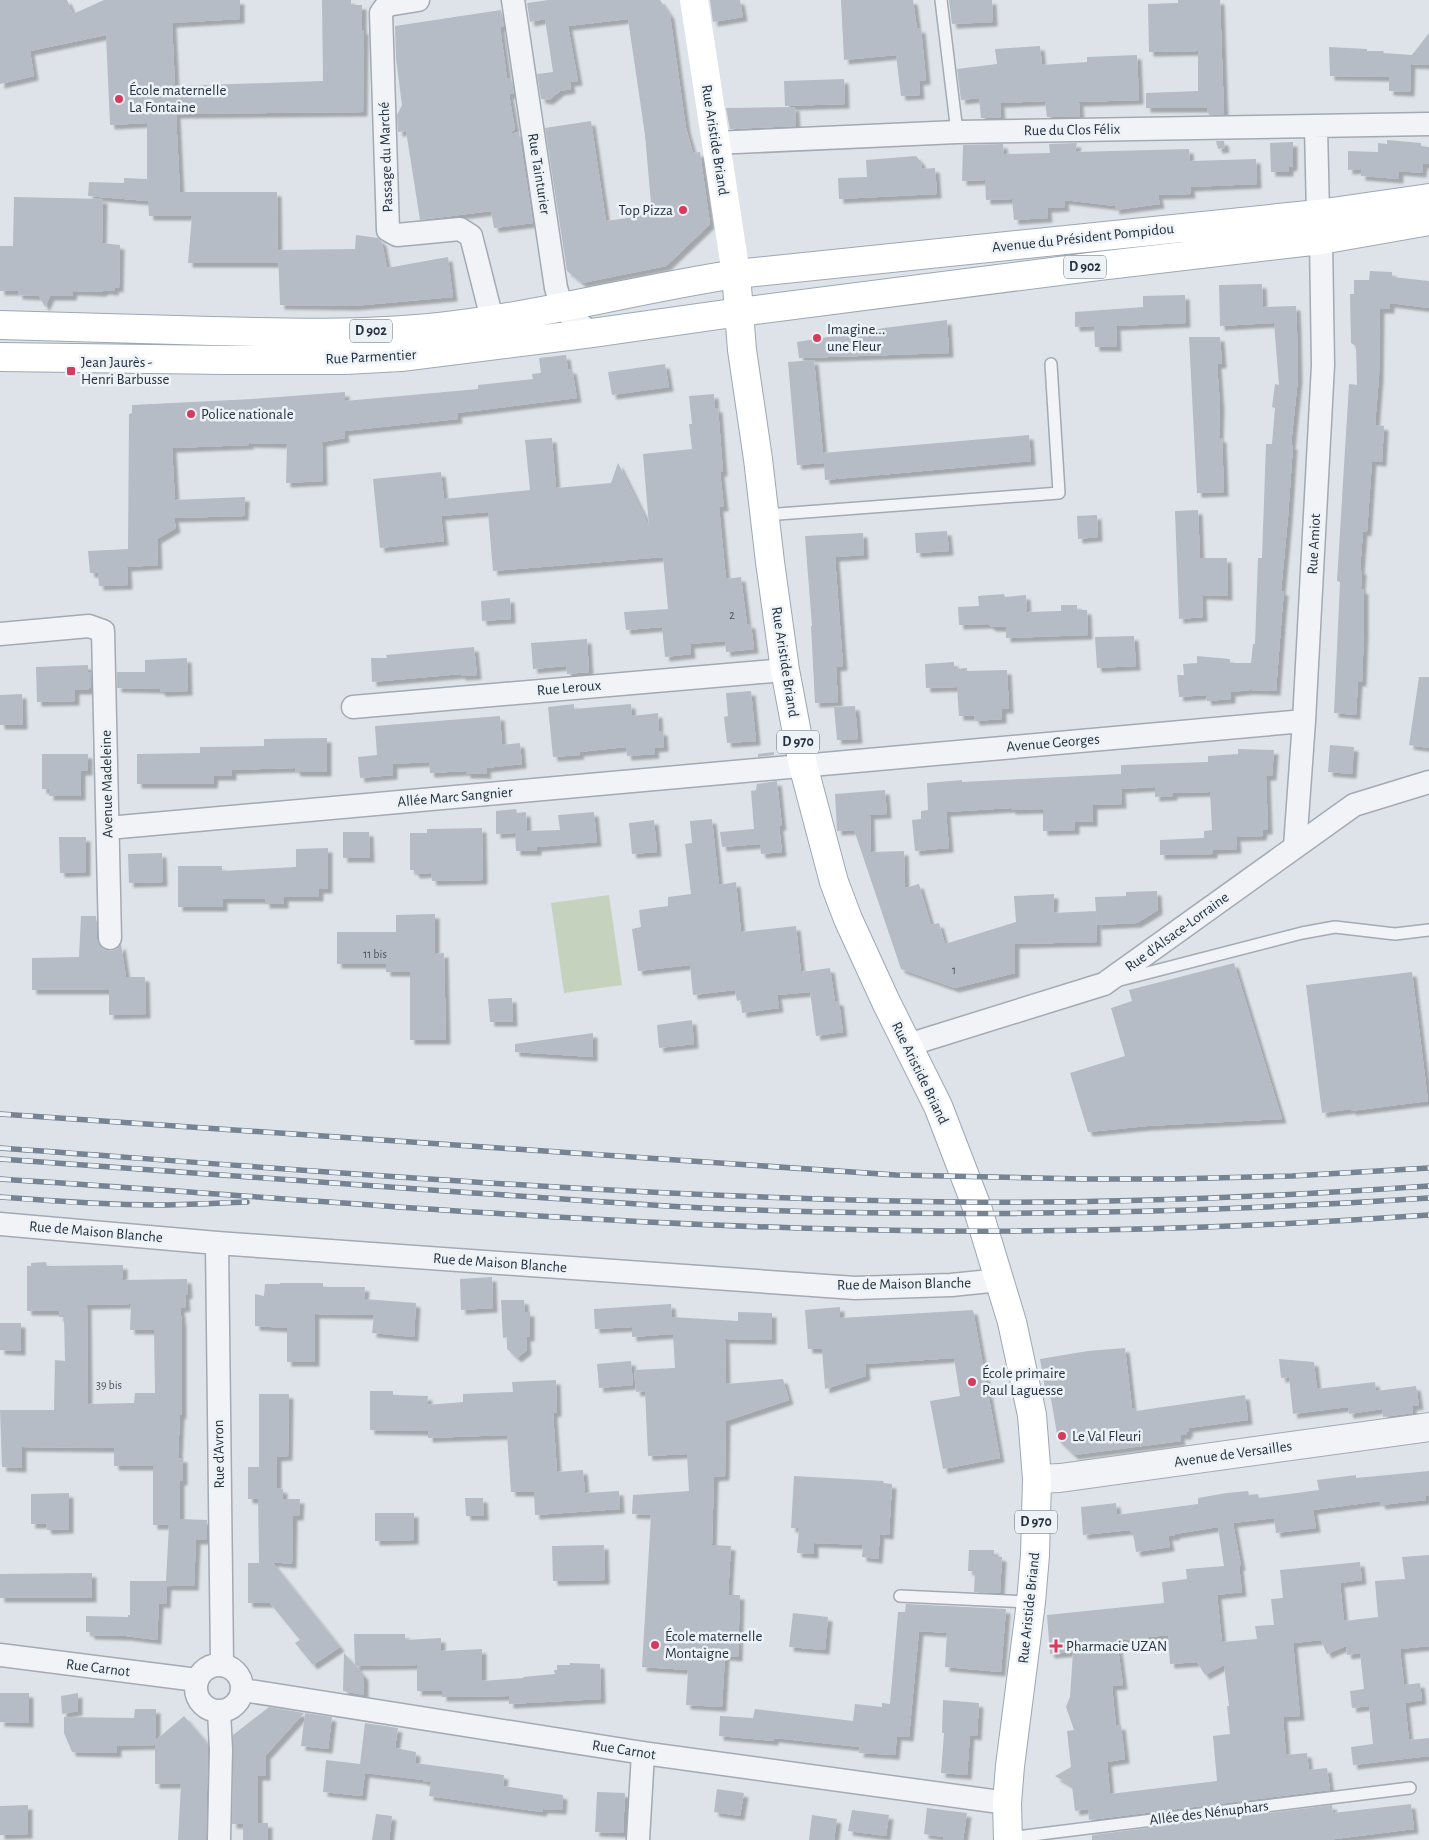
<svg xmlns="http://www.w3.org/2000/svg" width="1429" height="1840" viewBox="0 0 1429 1840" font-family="'Alegreya Sans',sans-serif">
<defs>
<filter id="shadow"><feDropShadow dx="4.5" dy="4.5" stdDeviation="1" flood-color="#0004"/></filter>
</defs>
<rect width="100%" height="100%" fill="#dee3e9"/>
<path fill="#c5d3be" d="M609 895 622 985 564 993 551 903Z"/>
<path fill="#b5bcc6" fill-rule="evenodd" filter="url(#shadow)" d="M0 0H67L73 14 104 0H240V19L172 23 175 86 323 81 322 0H351V5H362V30H364L363 112 176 114 180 192H277L278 263H188L192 216H149L148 201 88 196 89 182 124 183V178L147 179V123L110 125 106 35 30 51 34 76 0 84Z
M549 0H660L670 15 686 128 693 153 700 152 710 224 666 266 582 283 567 271 545 128 591 121 606 221 635 217 651 203 645 135 628 19 568 26 578 81 570 82 571 89 560 91 549 100 541 99 537 74 553 72 545 19 530 22 527 3Z
M710 0H740L743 17 713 22Z
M841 0H913L917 29 921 28 926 80 919 81 920 95 901 96 896 55 844 60Z
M949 0H992L993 22 952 24Z
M1178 0H1220L1224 114 1209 115 1207 108H1146V93L1198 91V51L1149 52 1148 4 1178 3Z
M501 10 504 26 500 27 507 78H511L514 94H509L515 129 509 134 519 132 533 223 494 228 491 211 420 220 406 131 398 132 397 115 402 105 396 59 395 26Z
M1429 33V65L1411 64 1410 92 1389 91V77L1330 76 1329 47 1367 49V51H1384L1383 53 1412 55Z
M1040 46 1042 65 1087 62V57L1137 55 1139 100 1079 102 1080 117H1047L1045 101 1000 103 1001 118H981L979 98 961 100 957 69 997 64 995 49Z
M844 79 845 104 785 106 784 81Z
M795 107 796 126 730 129 726 108Z
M1387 140 1421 143V146L1429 147V164H1423L1422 173 1399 171V179L1361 176V169L1348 170V151L1378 152V143L1387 144Z
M1216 141H1224L1225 148 1218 149Z
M1293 142V166L1289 167V172H1271L1270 143Z
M1077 143 1075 152 1189 149 1190 161 1256 159 1257 184 1190 187 1191 194 1158 195 1160 204 1115 210V206L1064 200 1065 207 1047 208 1048 218 1014 220 1012 199 986 200 985 180 962 181 963 145 1003 144 1004 154 1050 153 1049 144Z
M916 156 921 162 922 169 935 168 937 194 839 199 838 178 867 177 866 160Z
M14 197 103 199 102 243 120 245 119 288 115 287 114 291 104 290 102 292 73 291 72 296H50L45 307 39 296 18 295V291H0V246H13Z
M356 235 378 238 382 242 387 268 448 257 453 297 353 306 280 305 278 250 355 249Z
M1370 271 1392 272V277L1429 281V308L1390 303V309H1380L1379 376 1375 425 1384 426 1382 462 1372 461 1367 532 1363 531 1360 570H1362L1361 589 1364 590V631L1362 682H1358L1356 715 1334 713 1340 582 1337 581 1349 384 1357 385 1356 346 1351 343 1350 294H1354V280H1369Z
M1262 284 1263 307 1296 306 1297 332 1298 378 1291 445H1293L1288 517 1281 591H1284L1282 613 1276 691 1250 690 1231 692V699L1207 701 1206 695 1179 697 1177 675H1184L1183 664 1197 663V656L1230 659V663H1251L1253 644H1255L1258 558H1262L1266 444H1272L1275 408 1272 407 1275 384 1279 385 1274 323 1220 326 1219 285Z
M1185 295 1186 323 1116 326 1117 347H1095L1094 326 1075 327V312L1143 307V296Z
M947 320 949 353 799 358 797 342 884 328Z
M1189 337H1220L1222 364H1217L1220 406 1219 438H1222L1224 492 1197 493Z
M566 355 568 370 572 369 577 398 457 413 458 419 344 431 345 438 322 442 323 481 286 483 287 444 249 443V445L172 448 175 500 245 497 244 516 174 518 176 528 157 539 158 565 127 567 128 585 99 586 98 573H90L88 551 128 549 129 414 132 413V405L252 399 345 392V401L478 389V385L533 379 532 374 541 373 539 358Z
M814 360 823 453 1029 435 1031 461 825 480 824 463 797 465 788 362Z
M665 364 669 387 612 395 608 372Z
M714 394 715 408H718L723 472H720L724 507H719L726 579 741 577 747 624H751L754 649 726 652 725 641 690 644 691 654 665 657 662 627 626 630 624 612 668 609 663 557 493 571 488 512 441 516 444 541 380 548 373 479 441 472 444 499 530 490 525 440 552 438 556 488 611 483 618 463 649 526 643 454 692 449 689 424H692L689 396Z
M1198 510 1200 558H1227L1228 596 1202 595 1203 617 1179 619 1175 511Z
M1097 515 1098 537 1078 539 1077 516Z
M947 531 949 551 916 553 915 533Z
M863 533 864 555 835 557 843 666 836 667 838 702 815 703 811 626H812L805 536Z
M1004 594 1005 597 1026 595 1027 612 1061 611V605H1077V610H1087L1088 635 1006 638V627H992L988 624 959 625 958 607 979 606 978 596Z
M510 598 511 619 482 621 481 601Z
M1134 636 1136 666 1097 668 1095 637Z
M587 639 589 672 567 674 566 666 533 669 531 643Z
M474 647 477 675 461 676V674L372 682 371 658H387L386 655Z
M187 658 188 691 161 692 160 689 117 688V672H145V660Z
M954 662V669L967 668V671L1007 670 1009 709H1002V719L975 721 974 716H959L957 687 926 688 925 664Z
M88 665V672H91V688H89V690H75V701L37 702 36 667Z
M1419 677H1429V748L1409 745Z
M751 691 756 741 727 743 724 717 728 716 726 693Z
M22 694 23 725H0V695Z
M574 704V709L631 704 632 716 658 713 659 731H663L664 747 654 748 655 754 627 756 626 747 579 752 580 755 553 757 548 707Z
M855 706 858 739 837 740 834 707Z
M500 716 502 745 520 743 522 764 486 768 487 774H466V771L430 773 429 762 393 764V775L360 778 358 757 377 755 375 726Z
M327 738V772H296L295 768 232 770V776H214L213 784H137V754L200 753V747L264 746V739Z
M1330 745 1354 747 1352 774 1328 772Z
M1238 749 1274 750 1272 776H1266L1268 830H1263L1262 836 1236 837 1237 849 1213 850V854L1160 855V840L1204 838V831L1212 830 1210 792 1173 793V796L1155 797V787L1121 789 1122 804 1093 805V822H1075V830L1043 831V809L1011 810V808L946 812 949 848 915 851 912 820 921 819V811L928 810 927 783 962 780V782L1121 774V765L1208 762V756L1238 754Z
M774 752V755L758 757V754Z
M42 754H88V771H81V796H49V789H42Z
M777 781 782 826H779L782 852 761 854 760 844 722 847 720 832 754 829 751 791 756 790 757 784Z
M885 790 887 814 870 815 871 852 904 851 905 888 919 884 931 925 939 923 945 944 1016 922 1014 896 1054 894 1053 913 1096 911 1097 942 1015 944V973L955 988 901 969 854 830 837 831 835 794Z
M516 809 517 813 526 812 527 831 560 830 558 815 594 812 597 842 537 847V851H516L515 833 496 834V811Z
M712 819 719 885 736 882 741 932 796 926 801 972 830 968 835 1001H839L843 1032 816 1036 810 992 777 995 779 1008 742 1013 741 1000 737 1001 735 990 693 995 690 965 638 971 632 929 641 927 639 910 668 906V897L691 894 685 844 692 843 690 821Z
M654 820 657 852 632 854 629 823Z
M482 828 483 880 432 881 431 873 415 874 414 870H410V833H427V829Z
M343 832H369L370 858H343Z
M59 837H86V872L60 873Z
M328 848V889H319V897H284V904H265V899H223V907H178V866H222V871L296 867V849Z
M162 853 163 882 129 883 128 854Z
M1157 891 1158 910 1137 923 1097 925 1095 897 1126 896V892Z
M435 914V954L444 953 446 1040H410V972H386V964H337V932H396V915Z
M81 916H96L97 939 99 945 103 949 111 951 117 949 121 944 126 977H145L146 1014 109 1015V990H32V958L79 957Z
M1234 963 1282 1119 1147 1126 1088 1132 1070 1073 1125 1056 1111 1008 1132 1001 1129 990Z
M1412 972 1428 1101 1351 1111V1109L1322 1113 1306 985Z
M512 998 513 1022H490L488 999Z
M692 1020 694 1044 659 1048 657 1025Z
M593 1033V1057L515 1052V1044Z
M46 1262 47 1266 123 1265V1280L187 1279 188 1294 185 1295 186 1307 180 1308 182 1323V1414L180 1415 178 1458H183V1481H180V1519L207 1520V1540H196L194 1586H167L166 1604 159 1603 157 1640 126 1636 90 1635V1632H86V1616L128 1617V1615H130V1581H166L169 1525H153V1466H114V1448L22 1447V1468L2 1467 0 1410H54L55 1360 65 1361 64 1317H59V1311H27V1266H31V1263ZM131 1304 130 1330H154L155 1393H135L134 1403 88 1404 87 1305Z
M492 1277 493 1308 461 1310 460 1279Z
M280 1283H323V1287H365L364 1299 416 1303 414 1337 372 1333 374 1315 315 1314V1362H287V1328L255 1326V1294L264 1296 265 1284H280Z
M501 1300H524L525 1312H530V1337H526L527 1350 517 1358 507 1349V1337L503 1338Z
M671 1304 672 1317 738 1321V1312L772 1313V1340L725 1339 726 1384 783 1379 789 1400 726 1421 725 1476 714 1477 712 1545 731 1546 728 1595H740L738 1657 725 1656 722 1707 686 1705 688 1670 642 1667 651 1515 632 1514 633 1495 689 1491 687 1454 648 1456 645 1391 636 1392 634 1370 675 1368 673 1334 632 1337V1327L595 1329 594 1309Z
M840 1307V1318L973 1310 1000 1458 943 1469 930 1401 960 1396 954 1358 865 1364 866 1376 825 1389 822 1349H808L805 1310Z
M0 1323H21V1351L0 1350Z
M1125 1348 1132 1408H1136V1411L1245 1395 1248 1420 1188 1428 1189 1432H1187V1435H1180L1181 1441 1074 1455 1058 1440 1050 1393 1046 1394 1040 1359 1088 1351Z
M1279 1359 1314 1362 1317 1389 1375 1382 1376 1391 1416 1386 1419 1405 1412 1406 1413 1413 1383 1417 1382 1409 1349 1414 1348 1407 1293 1414 1289 1377 1281 1378Z
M631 1361 633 1385 599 1388 597 1364Z
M556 1380 557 1412 553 1413 557 1472 583 1470 585 1493 619 1491 620 1509 535 1515 534 1492H511L507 1435 428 1438V1431L370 1430V1391H393V1395L428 1396 427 1405 463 1402V1394L513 1392 512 1382Z
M259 1394H289L288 1456 277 1457V1488L283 1489V1499H300L299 1516H293L292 1564 272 1562 340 1647 313 1665 295 1643 300 1640 270 1603H248V1563H259L258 1499H248V1467H259Z
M1429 1471V1496H1426V1500L1381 1505 1380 1501 1313 1510 1316 1528 1276 1533 1274 1518 1233 1523 1241 1566H1239L1242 1592 1217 1595 1222 1642 1257 1639 1255 1626 1274 1625 1271 1599 1283 1598 1280 1570 1360 1562 1362 1580 1340 1583 1344 1621 1378 1617 1375 1581 1405 1579 1402 1557 1429 1555V1646L1400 1649 1404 1685 1420 1683 1422 1700 1405 1703 1409 1740 1429 1738V1756L1353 1765 1351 1747 1373 1744 1369 1706 1352 1708 1350 1691 1364 1689 1360 1653 1347 1655 1346 1646 1327 1654 1321 1640 1293 1643 1300 1716 1283 1717 1286 1755 1307 1753 1309 1770 1327 1768 1330 1790 1089 1820 1088 1809 1075 1811 1072 1786 1055 1776 1071 1767 1067 1731 1074 1730 1066 1707 1070 1697 1073 1652 1050 1654 1047 1615 1164 1603 1162 1582 1187 1579 1186 1569 1224 1566 1218 1527 1175 1534V1536H1168L1170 1547 1136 1552 1133 1533H1130V1530L1083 1535 1081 1507 1116 1503 1117 1515 1198 1504V1498L1227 1493 1248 1491 1249 1495 1258 1494 1259 1498 1319 1490 1317 1480 1356 1475V1478ZM1168 1635 1170 1664 1197 1662 1205 1675 1224 1665 1229 1706H1227L1230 1734 1213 1736 1217 1781 1110 1794 1107 1762 1125 1759 1121 1725 1116 1726 1112 1686 1123 1685 1118 1648H1122L1121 1640Z
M794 1476 884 1481 883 1483 892 1484 889 1535 880 1534 878 1559 862 1557 863 1545 814 1543V1554L797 1553 799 1528H791Z
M69 1493V1529L47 1530 46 1524H31V1494Z
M465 1498H483L484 1516H466Z
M375 1513H414V1540L375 1541Z
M604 1545 605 1580 553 1581 552 1546Z
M969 1550H994V1556L1002 1557 1000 1593 974 1592 975 1571H968Z
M92 1573V1598H0V1574Z
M906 1604 1006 1609 1001 1672 945 1667 947 1633 919 1631 909 1737 897 1736 895 1755 859 1753 860 1747 774 1738V1741L719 1736 720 1716 753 1718 755 1709 853 1721 855 1704 882 1707V1703L890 1704 898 1612H905Z
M793 1613 828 1617 825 1650 789 1647Z
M354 1634H405V1640L441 1638V1651L482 1649V1681L524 1678 523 1677 555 1674 554 1670H557V1665H570V1663L600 1664 601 1699 509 1704V1696L442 1697V1691H417V1665L356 1666 364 1676V1695L343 1691 344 1653 355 1665Z
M0 1693H29V1723L0 1722Z
M78 1693V1711L62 1714 61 1696Z
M943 1700 979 1703 977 1736 970 1735 967 1775 941 1773 944 1733H942Z
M269 1707 304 1713 266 1755V1776H258V1823H268V1840H243V1824H232L233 1735Z
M135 1709H156V1740L184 1716 208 1744 206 1840H178L181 1784H155V1745L117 1746V1753L72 1752 64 1733V1717L134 1718Z
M305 1713 332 1717 328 1749 301 1746Z
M365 1723 398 1728 395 1748 416 1752 415 1763 504 1775 503 1786 563 1795 562 1810 543 1809 542 1812 429 1796 431 1782 423 1781V1780L365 1773 362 1796 323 1792 326 1760 360 1764Z
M717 1789 744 1793 740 1816 714 1812Z
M597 1792 625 1793 623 1833 595 1832Z
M1411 1804 1414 1829 1327 1840H1092V1835L1332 1805 1333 1813Z
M28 1805V1834L0 1835V1806Z
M927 1808 967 1813 963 1840H943V1837L924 1834Z
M852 1810 889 1815 886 1836 848 1831Z
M376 1814 392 1816 389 1840H372Z
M812 1815 837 1819 834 1840H809Z"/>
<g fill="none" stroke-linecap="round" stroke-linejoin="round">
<defs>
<path id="service" d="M941 0 957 132
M765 515 1059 493 1051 364
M1120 980 1302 933 1335 927 1395 934 1429 930
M900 1596 1031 1602
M1008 1838 1410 1788"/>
<path id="minor" d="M418 0 387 5 381 13 388 230 397 235 460 229 471 236 492 319
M513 0 556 288 562 307 577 322 592 333
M1316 127 1318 214
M715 143 957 132 1429 124
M0 634 89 626 103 631 110 938
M353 707 785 670
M108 828 1304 721
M1295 847 1304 721 1323 365 1321 240
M908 1045 1104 984 1354 805 1429 782
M0 1224 217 1243 855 1288 951 1285 1000 1280
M217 1243 222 1664
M0 1655 197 1680
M196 1688a23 23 0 1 1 46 0a23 23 0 1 1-46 0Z
M243 1690 643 1753 1007 1803
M219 1840 221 1750 219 1711
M638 1840 643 1753"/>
<path id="tertiary" d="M1037 1479 1060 1478 1429 1427"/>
<path id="primary" d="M736 274 742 350 758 459 770 562 785 670 803 765 834 882 848 919 886 1002 938 1106 978 1210 1012 1322 1032 1415 1037 1479 1035 1555 1031 1602 1010 1766 1007 1803 1008 1840
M0 325C71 327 141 329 212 331 287 333 364 335 439 327 539 316 637 289 736 274L1318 214 1429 198
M0 357 225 360H345L401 357 592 333 740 312 1090 267 1321 240 1429 221"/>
</defs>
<use href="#service" stroke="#a3aab3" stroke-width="14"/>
<use href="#minor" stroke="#a3aab3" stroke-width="25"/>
<use href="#tertiary" stroke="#a3aab3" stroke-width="30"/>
<use href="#primary" stroke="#9ca8b5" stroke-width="30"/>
<use href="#service" stroke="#f1f3f7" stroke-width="11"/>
<use href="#minor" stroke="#f1f3f7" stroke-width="22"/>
<use href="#tertiary" stroke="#f1f3f7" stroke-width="28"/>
<path stroke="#fff" stroke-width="28" d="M694 0 736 274"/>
<use href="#primary" stroke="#fff" stroke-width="28"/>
<defs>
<path id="rail" d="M0 1114 896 1175 1083 1179H1173L1292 1176 1429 1168
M0 1148C318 1171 636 1198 955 1202 1113 1204 1271 1197 1429 1186
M0 1159C153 1170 306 1181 459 1192 540 1197 622 1204 703 1208 945 1218 1188 1214 1429 1198
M0 1179C265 1196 531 1220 797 1228 1007 1235 1219 1230 1429 1215
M0 1197C52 1201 104 1205 156 1205 186 1205 217 1203 247 1202"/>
</defs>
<use href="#rail" stroke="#768393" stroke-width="5.5"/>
<use href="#rail" stroke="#edf2f6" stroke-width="4" stroke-dasharray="11" stroke-linecap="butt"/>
</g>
<g fill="#d63a5d" stroke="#edf2f6" stroke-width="2">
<circle cx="119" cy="99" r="5"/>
<circle cx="683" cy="210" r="5"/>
<circle cx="817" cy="338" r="5"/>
<rect x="66" y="366" width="10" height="10" rx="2.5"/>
<circle cx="191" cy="414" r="5"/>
<circle cx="972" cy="1382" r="5"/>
<circle cx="1062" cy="1436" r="5"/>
<circle cx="655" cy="1645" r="5"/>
<path d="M1053.5 1638.5h5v5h5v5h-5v5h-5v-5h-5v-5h5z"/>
</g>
<g text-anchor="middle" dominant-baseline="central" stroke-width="5" stroke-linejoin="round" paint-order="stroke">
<g font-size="12" fill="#4a5462">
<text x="732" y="615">2</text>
<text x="375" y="954">11 bis</text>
<text x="954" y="970">1</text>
<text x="109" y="1385">39 bis</text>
</g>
<g fill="#edf2f6" stroke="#626c77" stroke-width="1">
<rect x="1064" y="255.5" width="42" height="23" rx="4"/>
<rect x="350" y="319.5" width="42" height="23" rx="4"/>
<rect x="777" y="730.5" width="42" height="23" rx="4"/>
<rect x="1015" y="1510.5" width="42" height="23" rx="4"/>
</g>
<g font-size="14" font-weight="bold" fill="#263240">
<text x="1085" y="267">D 902</text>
<text x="371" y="331">D 902</text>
<text x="798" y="742">D 970</text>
<text x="1036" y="1522">D 970</text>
</g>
<g font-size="15" fill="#263240" stroke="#edf2f6" text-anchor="start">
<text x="129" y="90">École maternelle<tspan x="129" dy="17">La Fontaine</tspan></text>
<text x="673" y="210" text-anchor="end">Top Pizza</text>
<text x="827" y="329">Imagine...<tspan x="827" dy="17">une Fleur</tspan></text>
<text x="81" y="362">Jean Jaurès -<tspan x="81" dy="17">Henri Barbusse</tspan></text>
<text x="201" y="414">Police nationale</text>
<text x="982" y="1373">École primaire<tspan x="982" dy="17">Paul Laguesse</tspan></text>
<text x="1072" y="1436">Le Val Fleuri</text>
<text x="665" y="1636">École maternelle<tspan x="665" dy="17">Montaigne</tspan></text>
<text x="1066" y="1646">Pharmacie UZAN</text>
</g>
<g font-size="15" fill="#263240" stroke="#edf2f6">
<text transform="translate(1072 130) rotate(-1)">Rue du Clos Félix</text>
<text transform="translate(715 140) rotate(81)">Rue Aristide Briand</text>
<text transform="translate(386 157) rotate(-92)">Passage du Marché</text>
<text transform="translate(539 174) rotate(81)">Rue Tainturier</text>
<text transform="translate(1083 238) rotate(-6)">Avenue du Président Pompidou</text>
<text transform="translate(371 357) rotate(-3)">Rue Parmentier</text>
<text transform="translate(1314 544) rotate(-87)">Rue Amiot</text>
<text transform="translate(785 662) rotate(81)">Rue Aristide Briand</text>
<text transform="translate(569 688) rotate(-5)">Rue Leroux</text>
<text transform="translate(1053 743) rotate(-5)">Avenue Georges</text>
<text transform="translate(107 784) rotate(-91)">Avenue Madeleine</text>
<text transform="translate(455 797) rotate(-5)">Allée Marc Sangnier</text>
<text transform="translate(1177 932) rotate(-36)">Rue d'Alsace-Lorraine</text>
<text transform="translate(920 1073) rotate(64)">Rue Aristide Briand</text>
<text transform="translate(96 1232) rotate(5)">Rue de Maison Blanche</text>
<text transform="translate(500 1263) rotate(4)">Rue de Maison Blanche</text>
<text transform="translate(904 1284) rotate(-1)">Rue de Maison Blanche</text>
<text transform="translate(219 1454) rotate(-91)">Rue d'Avron</text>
<text transform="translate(1233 1454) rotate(-8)">Avenue de Versailles</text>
<text transform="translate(1029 1608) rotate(-84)">Rue Aristide Briand</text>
<text transform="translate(98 1668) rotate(7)">Rue Carnot</text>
<text transform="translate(624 1750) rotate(9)">Rue Carnot</text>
<text transform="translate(1209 1813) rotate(-7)">Allée des Nénuphars</text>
</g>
</g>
</svg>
